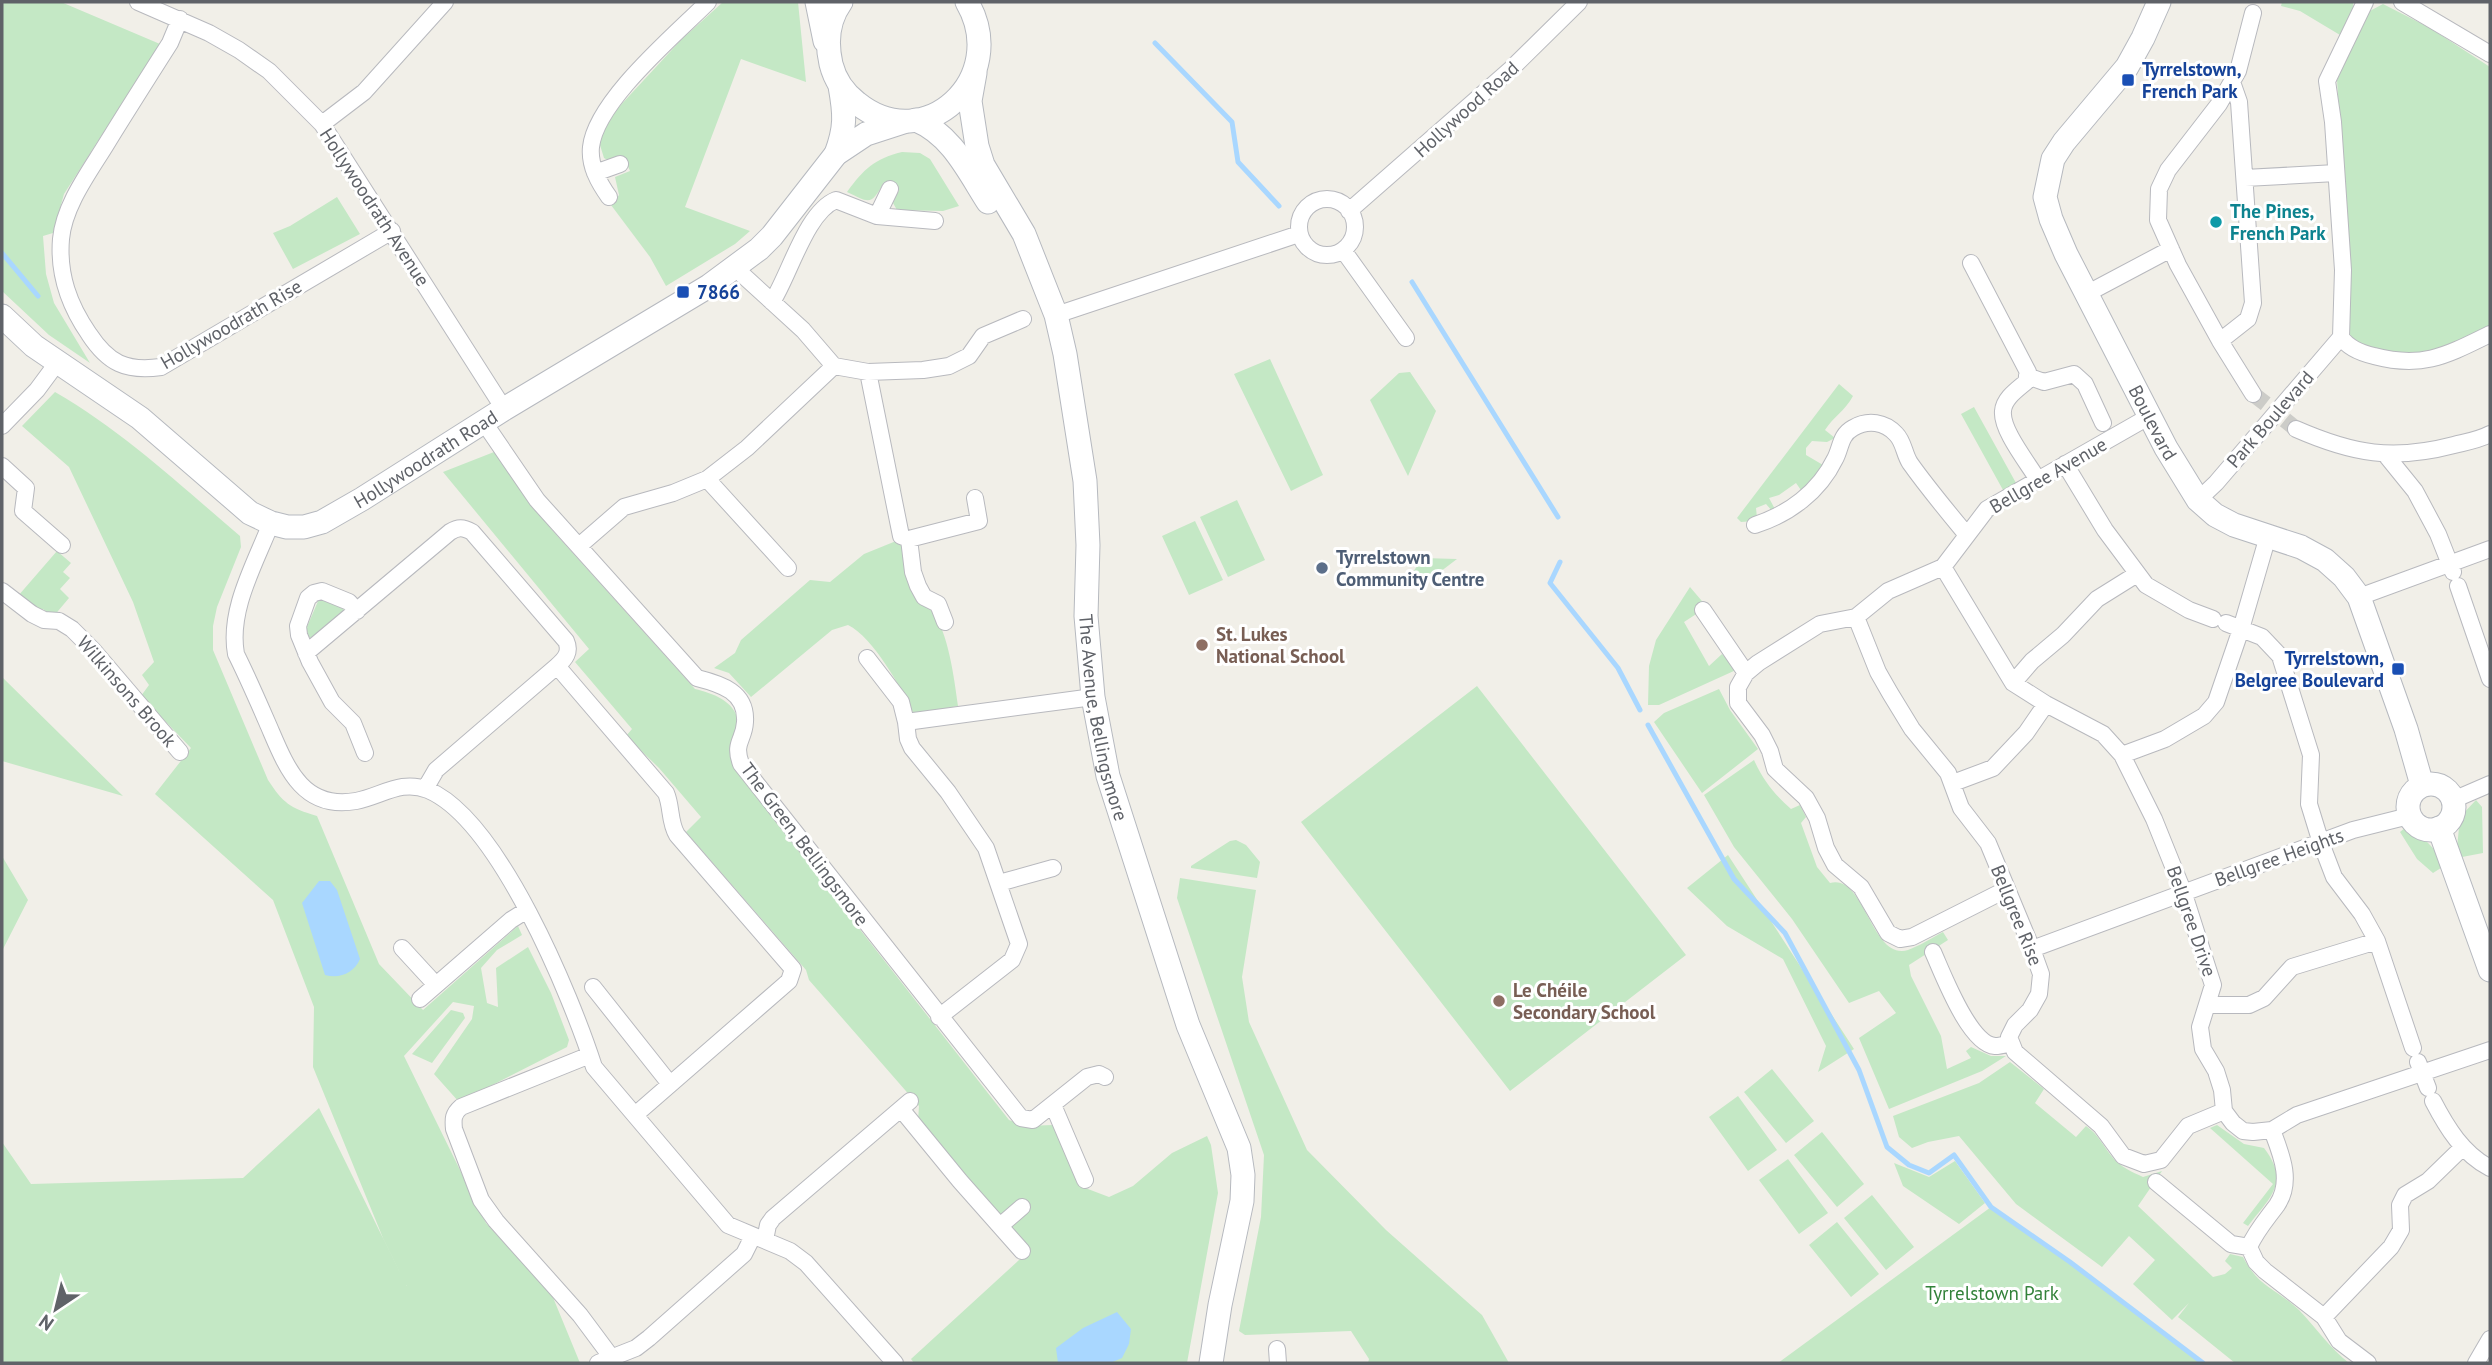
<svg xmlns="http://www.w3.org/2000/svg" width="2492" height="1365" viewBox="0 0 2492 1365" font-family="'PT Sans',sans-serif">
<rect width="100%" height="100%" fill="#f1efe8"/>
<path fill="#c4e8c5" d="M2 2H61L160 44 64 194 53 233 43 236 46 274 54 303 90 363 49 335 2 291Z
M723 2H798L806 82 741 59 685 207 750 231 735 244 666 286 650 257 611 205 619 195 615 177 630 171 625 159 611 162 604 158 600 145 603 132 617 109 681 40Z
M2282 2H2353L2354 10 2340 35 2300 11 2281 6Z
M2383 4 2430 28 2490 67V329L2440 352 2403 357 2362 348 2348 334 2346 225 2337 80 2368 12Z
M902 152 920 153 930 159 959 206 943 211 897 210 893 203 899 190 884 182C871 206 870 203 847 192 864 169 874 159 902 152Z
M337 197 360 234 293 269 273 233 290 226Z
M1270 359 1323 475 1291 491 1234 374Z
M1410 372 1436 411 1408 476 1370 400 1399 373Z
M1839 384 1853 396C1845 411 1833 417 1825 430L1835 438 1827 442 1812 441 1806 448V455L1823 465 1803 493 1796 483 1779 495 1769 498 1776 511 1773 512 1766 504 1756 508 1757 518 1754 521 1741 522 1737 518Z
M55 392C124 432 180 485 240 536L241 547 217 607 213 626V650L268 780C283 803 290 808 317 816L379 964 423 1010 518 926 522 935 497 950 481 968 487 1003 498 1007 496 968 528 947 551 993 569 1040 567 1047 459 1102 434 1074 472 1019 474 1006 453 1002 404 1056 486 1223 552 1295 580 1363H2V1142L31 1184 243 1178 319 1108 409 1291 383 1238 313 1067 314 1007 273 900 155 794 191 748 141 696 149 685 142 675 154 662 133 602 69 467 22 426Z
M1974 407 2016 483 2003 490 1961 414Z
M494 452 552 530 695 689C712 693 735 701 738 721 741 741 724 747 736 771L1009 1120 1026 1126 1053 1125 1080 1186 1109 1197 1133 1186 1172 1153 1207 1136 1211 1145 1218 1193 1187 1363H914L911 1359 1030 1250 918 1121 919 1106 809 980 806 970 686 832 701 817 659 768 626 736 632 729 575 662 589 649 443 472Z
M1237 500 1265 560 1228 577 1200 517Z
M1195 521 1223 580 1189 595 1162 536Z
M901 539C904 554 906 585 915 597 919 603 928 605 932 611 949 634 954 678 958 706L914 714C901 688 874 638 848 625L832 630 751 697 729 673 714 668 735 653 741 640 810 580 830 582 864 554Z
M57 551 71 563 63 572 70 578 60 589 69 598 53 617 43 609 38 613 18 596Z
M1423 558 1457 559 1432 578 1410 576Z
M1690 587 1707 607 1684 622 1709 666 1722 654 1736 670 1659 705H1648L1649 666 1656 640Z
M319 599 343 608 345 612 314 639 309 637 306 629Z
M2 677 123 796 2 761Z
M1477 686 1686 955 1510 1091 1301 822Z
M1719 689 1730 710 1758 749 1702 793 1654 722 1664 713Z
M1754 760C1763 780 1774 794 1791 809L1800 805 1806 817 1801 823 1817 867 1830 883C1865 873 1871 961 1908 950 1919 946 1932 938 1943 932L1948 940 1909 965 1911 976 1941 1036 1947 1069 1971 1058 1966 1051 1971 1047 1991 1056H2006L1982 1071 1889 1109 1859 1038 1896 1013 1879 991 1849 1003 1792 919 1734 847 1704 795Z
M2476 800 2482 807 2483 853 2462 857 2457 848 2460 817Z
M2406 827C2424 837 2435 847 2444 866L2433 873 2417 859 2400 832Z
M1236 840 1246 845 1260 862 1257 878 1191 868V866L1230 841Z
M1728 855 1854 1049 1818 1072 1826 1046 1783 959 1727 926 1687 888Z
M2 856 28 900 2 951Z
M1180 878 1256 890 1242 977 1249 1022 1307 1150 1386 1230 1482 1315 1509 1363H1368L1369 1359 1351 1331 1245 1335 1239 1331 1261 1217 1264 1155 1177 898Z
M451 1010 463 1013 465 1018 432 1063 412 1054Z
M2010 1062 2044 1089 2035 1103 2076 1137 2086 1126C2099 1135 2103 1146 2113 1158 2121 1167 2132 1172 2143 1177L2162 1171 2138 1206 2213 1277 2225 1274 2232 1268 2225 1261 2230 1254 2243 1257C2259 1288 2277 1289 2299 1310 2316 1328 2330 1348 2349 1363H2235L2178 1317 2189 1303 2172 1320 2133 1284 2155 1260 2129 1236 2102 1267 2016 1204 1959 1136 1928 1142 1912 1148 1899 1137 1893 1116 1979 1083Z
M1772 1069 1814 1121 1786 1143 1744 1092Z
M1738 1096 1777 1150 1748 1171 1709 1117Z
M2217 1125 2244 1144 2264 1148C2291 1183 2269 1198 2248 1226L2243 1223 2273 1184 2210 1128Z
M1822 1132 1864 1184 1837 1207 1794 1155Z
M1788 1159 1828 1213 1799 1234 1759 1180Z
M1955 1161 1985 1203 1959 1224 1903 1186 1894 1163 1929 1177Z
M1872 1195 1914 1247 1886 1270 1844 1218Z
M1991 1207 2070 1262 2203 1363H1778Z
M1837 1222 1879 1274 1851 1297 1809 1245Z"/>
<path fill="#a9d7ff" d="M319 881H330L337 890 360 959C354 973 340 979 325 975L302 903Z
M1117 1312 1131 1329 1129 1344 1122 1358 1110 1363H1058L1056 1348 1083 1328Z"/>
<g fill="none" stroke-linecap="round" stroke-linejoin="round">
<path stroke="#a9d7ff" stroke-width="5" d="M1155 43 1232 122 1238 162 1279 206
M2 253 38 296
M1412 282 1558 517
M1560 562 1550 583 1618 668 1640 710
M1648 725 1734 879 1785 933 1859 1070 1887 1147 1909 1165 1929 1173 1954 1155 1991 1207 2070 1262 2203 1363"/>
<path stroke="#ccccc8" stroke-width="16" stroke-dasharray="16 8" stroke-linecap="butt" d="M2253 394 2266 404
M2285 420 2296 429"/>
<defs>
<path id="street" d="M138 2 209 33 239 50 269 71 322 124 504 409
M2402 2 2490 54
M2253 13 2238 71 2219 104 2168 170 2159 189 2158 220 2178 265 2220 341 2253 394
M180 19 170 43C149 76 128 109 107 143 90 171 64 205 61 239 58 275 69 305 89 334 108 363 126 372 161 367L392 231
M322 124 364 92 445 2
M595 173 620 164
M2245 178 2336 173
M609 197C599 183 589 166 591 147 596 101 675 35 708 2
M1299 227a28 28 0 1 1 56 0a28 28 0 1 1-56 0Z
M1349 211 1511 69 1579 2
M877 216 890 189
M1343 250 1406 338
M1971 263 2028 372 2026 382C2018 389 2004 398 2003 411 2001 430 2028 463 2038 480
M734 267 803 330 834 366 868 372 923 370 949 366 969 356 983 336 1023 319
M2088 293 2171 249
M772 302C790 274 806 212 836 200L877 216 935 221
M1056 315 1299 234
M2341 337C2348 348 2361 353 2374 356 2423 369 2447 355 2490 334
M2220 341 2248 319 2253 303 2239 102 2232 82
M868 372 901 536 909 539
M2027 376 2044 382 2074 374 2085 384 2103 423
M483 421 537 500 697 678C721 684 747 692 745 722 744 741 733 742 741 764L1021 1118 1033 1120 1087 1077 1099 1074 1105 1077
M2 426 37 390 57 363
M2296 429C2353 454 2393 461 2454 445 2466 442 2479 440 2490 434
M2385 454 2415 491 2438 534 2453 572
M2065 464 2105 530 2146 585 2189 610 2213 619
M2 466 26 488 23 511 62 545
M707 479 788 568
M2198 500 2216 483 2341 337 2343 270 2333 122 2327 81 2365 2
M271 523C255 564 228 610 236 654 247 676 257 699 267 722 285 763 300 811 356 801 382 796 401 779 428 790 499 820 571 996 594 1067L728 1225 790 1251 806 1263 895 1363
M1755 525C1789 514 1819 492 1835 459 1841 448 1840 435 1853 428 1868 419 1885 422 1896 434 1904 442 1904 454 1910 463 1927 487 1947 511 1966 534
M579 546 624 507 673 493 707 479 747 448 834 366
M1943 567 2013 683 2046 704 2103 734 2122 755 2154 819 2183 891 2213 985 2200 1027 2203 1049 2216 1071 2222 1090 2224 1111 2233 1123 2243 1131 2253 1132 2272 1130 2297 1115 2490 1050
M2458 586 2490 679
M2 591 32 614 44 620 59 621 72 629 93 650 180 752
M2359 597 2490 549
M1703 610 1746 673
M357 611 349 602 322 591 314 593 308 598 298 626 299 635 310 662 332 702 353 723 365 753
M1856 617 1878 672 1890 693 1912 729 1948 773 1961 808 1988 843 2032 949 2041 974 2039 994 2030 1010 2015 1025 2009 1037 2015 1052 2101 1126 2123 1156 2144 1164 2161 1160 2188 1126 2224 1111
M945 622 938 604 924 597 918 586 913 572 909 539 979 521 975 498
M2226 623 2262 637 2280 656 2311 755 2309 804 2321 843 2334 877 2362 914 2377 941 2413 1048
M306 653 450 532C458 527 463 527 472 532L566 641C571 652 565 659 557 666L666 793C672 807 669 822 677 835L793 969 789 981 635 1115
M867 658 901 702 906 722
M2013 683 2032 661 2063 635 2097 599 2137 574
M2122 755 2165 739 2204 716 2216 702 2241 629 2268 536
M1953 783 1993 768 2026 733 2046 704
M425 789 436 770 557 666
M2453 800 2490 784
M999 883 1053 868
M2007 889 1912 937 1900 939 1888 933 1861 887 1835 865 1826 848 1817 818 1806 798 1775 769 1770 751 1762 735 1738 703V687L1746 673 1758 663 1820 624 1856 617 1888 591 1943 567 1987 509 2150 416
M402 948 436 985
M2032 949 2353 830 2409 816
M1933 952C1943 974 1969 1044 1995 1046 2000 1046 2007 1044 2011 1043
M593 987 670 1084
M420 999 511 920 527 910
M2208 1005H2249L2264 998 2292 967 2377 941
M939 1017 1012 960 1019 944 986 848 948 792 912 748 908 739 906 722 1093 697
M590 1055 461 1107C453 1114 453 1119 454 1129L481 1200 496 1221 580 1315 612 1358
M2418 1062 2428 1088
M2433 1101C2447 1128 2463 1154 2490 1168
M1053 1105 1085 1180
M901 1109 960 1181 1022 1251
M2272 1130C2281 1154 2293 1181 2277 1205 2266 1220 2256 1231 2249 1247L2256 1262 2265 1271 2324 1317 2339 1341 2368 1363
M2156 1182 2231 1244 2249 1247
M1000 1226 1022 1207
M765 1240 768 1225 773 1218 910 1101
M2324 1317 2391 1247 2401 1230 2400 1205 2405 1195 2428 1181 2463 1147
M1277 1349 1278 1363
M598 1363 636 1348 649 1338 744 1254 753 1236
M2476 1363 2490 1339"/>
<g id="secondary">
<path d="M817 2 825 41"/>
<path d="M841 2C828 20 826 42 831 64 835 80 844 93 857 103 925 158 1011 78 967 2"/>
<path id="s1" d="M2159 2 2143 38 2127 67 2064 142 2053 159 2045 197 2051 219 2066 254 2166 448 2198 500 2215 515 2234 525 2301 547 2325 560 2344 577 2359 597 2406 729 2422 785"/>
<path id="s2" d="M975 73 970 101 977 146 983 165 1024 234 1056 315 1065 354 1085 481 1088 545 1086 616 1093 697 1108 776 1188 1025 1239 1148 1243 1175 1242 1201 1220 1305 1211 1363"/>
<path d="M916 120C952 135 968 171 988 202"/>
<path d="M836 154C846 127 845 114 840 86"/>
<path id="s3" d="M2 316 34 346 140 418 250 513 271 523 287 527H304L322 522 362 499 504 409 709 286 759 249 772 236 836 154 866 134 903 122"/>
<circle cx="2431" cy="807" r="23"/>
<path d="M2439 828 2490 970"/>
</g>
</defs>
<use href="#street" stroke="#b8b9be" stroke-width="18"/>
<use href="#secondary" stroke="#b6b9bf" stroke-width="25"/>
<use href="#street" stroke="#fff" stroke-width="16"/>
<use href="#secondary" stroke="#fff" stroke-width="23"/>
</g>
<g fill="#1a4fb4" stroke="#fff" stroke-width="2.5">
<rect x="2121" y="73" width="14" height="14" rx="3.5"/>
<rect x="676" y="285" width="14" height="14" rx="3.5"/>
<rect x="2391" y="662" width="14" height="14" rx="3.5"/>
</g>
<circle fill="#0f9aa8" stroke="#fff" stroke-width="2.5" cx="2216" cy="222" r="7"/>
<circle fill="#5c6f8a" stroke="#fff" stroke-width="2.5" cx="1322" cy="568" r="7"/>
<g fill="#8d6e63" stroke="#fff" stroke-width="2.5">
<circle cx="1202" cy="645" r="7"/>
<circle cx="1499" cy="1001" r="7"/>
</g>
<g text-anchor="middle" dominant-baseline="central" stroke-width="6" stroke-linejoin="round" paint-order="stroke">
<g font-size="19" font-weight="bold" fill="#164399" stroke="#fff" text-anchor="start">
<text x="2142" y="69">Tyrrelstown,<tspan x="2142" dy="22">French Park</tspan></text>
<text x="697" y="292">7866</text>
<text x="2384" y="658" text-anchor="end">Tyrrelstown,<tspan x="2384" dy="22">Belgree Boulevard</tspan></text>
</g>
<g font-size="19" fill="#5f6268" stroke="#fff">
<text transform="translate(1466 109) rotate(-42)">Hollywood Road</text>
<text transform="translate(375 207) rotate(57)">Hollywoodrath Avenue</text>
<text transform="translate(231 324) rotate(-30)">Hollywoodrath Rise</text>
<text transform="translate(2270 419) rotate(-49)">Park Boulevard</text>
<text stroke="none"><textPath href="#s1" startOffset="480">Boulevard</textPath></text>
<text stroke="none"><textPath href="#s3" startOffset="514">Hollywoodrath Road</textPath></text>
<text transform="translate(2048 475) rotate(-30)">Bellgree Avenue</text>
<text transform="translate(127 691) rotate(49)">Wilkinsons Brook</text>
<text stroke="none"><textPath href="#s2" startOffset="668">The Avenue, Bellingsmore</textPath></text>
<text transform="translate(805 844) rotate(53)">The Green, Bellingsmore</text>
<text transform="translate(2279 857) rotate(-20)">Bellgree Heights</text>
<text transform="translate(2017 915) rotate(68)">Bellgree Rise</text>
<text transform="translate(2192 921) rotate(71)">Bellgree Drive</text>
</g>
<g font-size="19" font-weight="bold" fill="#0d838f" stroke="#fff" text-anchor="start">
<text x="2230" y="211">The Pines,<tspan x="2230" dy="22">French Park</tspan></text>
</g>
<g font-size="19" font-weight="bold" fill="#4e5e75" stroke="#fff" text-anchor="start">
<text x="1336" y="557">Tyrrelstown<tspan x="1336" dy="22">Community Centre</tspan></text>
</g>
<g font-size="19" font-weight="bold" fill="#785e54" stroke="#fff" text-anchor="start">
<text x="1216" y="634">St. Lukes<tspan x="1216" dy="22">National School</tspan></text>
<text x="1513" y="990">Le Chéile<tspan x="1513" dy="22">Secondary School</tspan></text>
</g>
<g font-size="19" fill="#33823a" stroke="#fff">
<text x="1992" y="1293">Tyrrelstown Park</text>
</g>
</g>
<rect width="2492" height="1365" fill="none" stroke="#5f6268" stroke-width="7"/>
<g transform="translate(56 1309) rotate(215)" stroke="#ffffff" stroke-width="5" paint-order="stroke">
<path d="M0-5L12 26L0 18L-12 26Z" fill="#5f6268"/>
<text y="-10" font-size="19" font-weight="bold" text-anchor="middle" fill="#5f6268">N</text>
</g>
</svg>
